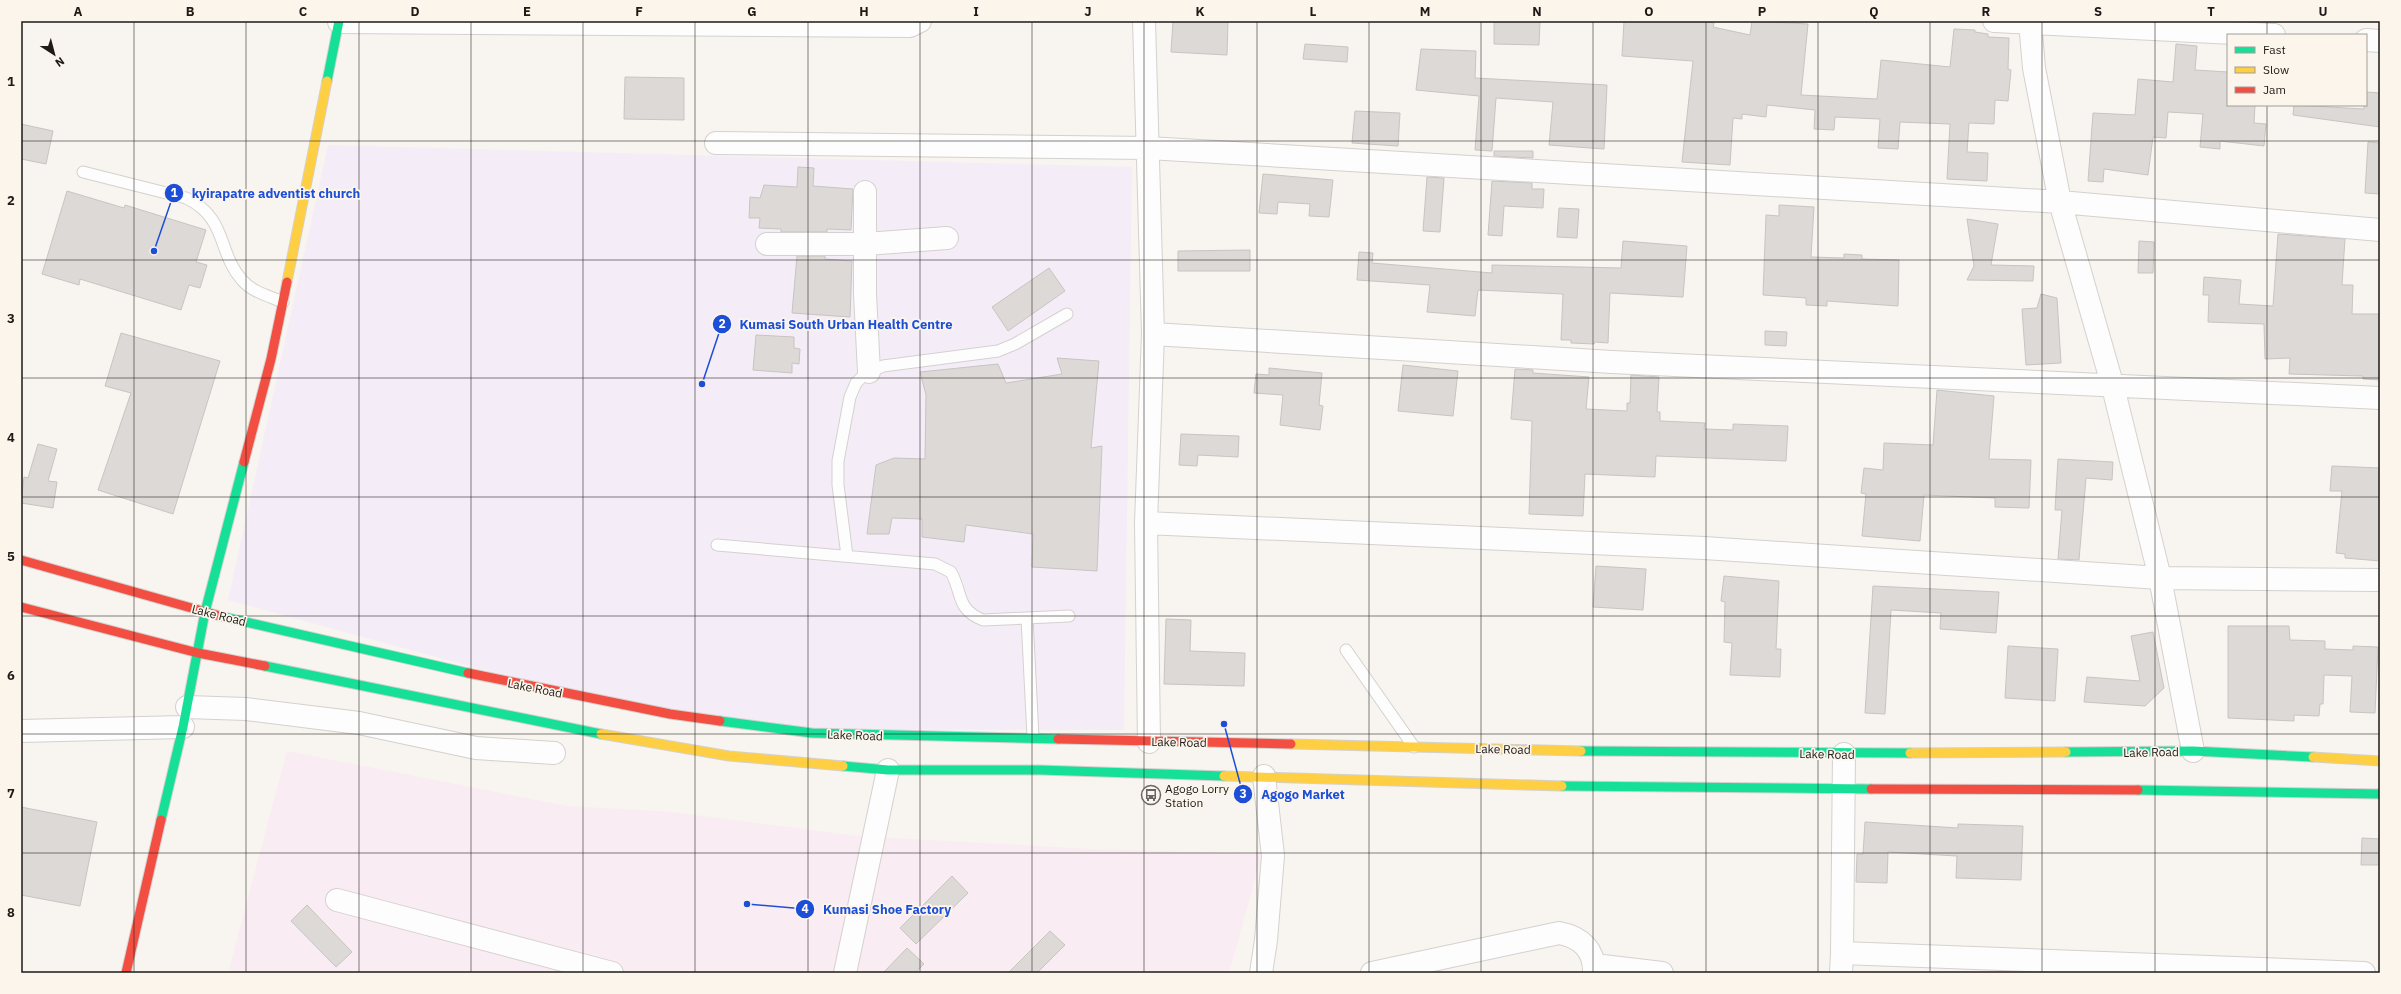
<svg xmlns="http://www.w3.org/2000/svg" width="2401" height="994" viewBox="0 0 2401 994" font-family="'IBM Plex Sans',sans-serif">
<rect width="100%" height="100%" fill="#f8f4f0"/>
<path fill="#f9ecf2" d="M287 751 567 806 672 812 857 836 1090 849 1262 854 1229 973H228Z"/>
<path fill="#f4edf7" d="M328 145 1132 167 1124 730 781 729 578 696 228 600Z"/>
<path fill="#dcd9d7" stroke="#c7c4c2" d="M1173 21H1228L1227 55 1171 52Z
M1494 21H1540L1539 45 1494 44Z
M1624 21H1704L1714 23 1713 27 1750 35 1752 21 1808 24 1801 95 1877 99 1881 60 1950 67 1954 29 1975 30V32L1988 34V37L2009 38 2008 69 2011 70 2008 101 1995 100 1994 124 1969 123 1967 152 1988 153 1987 181 1947 179 1950 124 1900 122 1898 149 1878 148 1880 119 1835 117 1834 130 1814 129 1815 110 1767 105 1766 117 1742 114V119L1733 118 1730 165 1682 162 1693 61 1622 56Z
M1305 44 1348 47 1347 62 1303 59Z
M2176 44 2197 46 2195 70 2228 72V105H2255L2254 123 2266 124 2264 146 2220 141V149L2200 147 2203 114 2168 112 2166 138 2153 137 2148 175 2104 169 2103 182 2088 181 2093 113 2135 115 2138 79 2173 82Z
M1421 49 1476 51 1475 78 1607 85 1604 149 1549 145 1553 102 1496 98 1492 151 1475 150 1479 96 1416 90Z
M625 77 684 78V120L624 119Z
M2366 92 2380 93V127L2293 115 2294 105 2364 109V105H2366Z
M1355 111 1400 113 1398 146 1352 143Z
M21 124 53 131 46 164 21 159Z
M2368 142 2380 143V194L2365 193Z
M1494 151H1533V158L1494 156Z
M798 167 814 168 813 186 853 189 851 230 827 229V232H781V229L759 228 760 218H749L750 197 760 198 764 185 797 187Z
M1263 174 1333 180 1329 217 1309 216 1310 204 1278 202 1277 214 1259 213Z
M1427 177 1444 178 1440 232 1423 231Z
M1492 181 1532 183V189H1544L1543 208 1504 206 1502 236 1488 235Z
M67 191 124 208 125 205 206 230 196 262 207 265 200 288 189 285 181 310 80 279 79 285 42 274Z
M1779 205 1814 207 1811 257 1844 258V254L1862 255V259L1899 260 1898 306 1827 301V306L1806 305V298L1763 295 1766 215 1779 216Z
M1559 208 1579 209 1577 238 1557 237Z
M1967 219 1998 224 1991 265 2034 266 2033 281 1967 280 1974 266Z
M2278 234 2345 239 2342 285H2353L2352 314H2380V380L2363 379V376L2289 374 2290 358 2265 359 2264 324 2208 322 2209 295H2203L2204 277 2241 280 2239 304 2273 306Z
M1623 241 1687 246 1683 297 1610 293 1608 343 1595 342 1594 344 1571 343V340H1561L1563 294 1478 290 1475 316 1427 312 1430 285 1357 280 1359 252 1373 253 1372 263 1492 273V265L1621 268Z
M2139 241 2154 242 2153 273H2138Z
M1250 250V271H1178V251Z
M797 256H825V259L852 261 850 317 792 313Z
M1049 268 1065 291 1008 331 992 307Z
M2041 294 2057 298 2061 363 2026 365 2022 309 2037 308Z
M1765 331 1787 332 1786 346 1765 345Z
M121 333 220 361 173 514 98 490 131 393 105 386Z
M756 335 794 337V348L800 349 799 364 792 363V373L753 370Z
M1057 358 1099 361 1091 448 1102 446 1097 571 1032 567 1033 534 966 525 964 542 922 537V519L892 518 889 534H867L876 465 894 458 925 459 926 395 920 372 998 364 1006 383 1062 374Z
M1403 365 1458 371 1453 416 1398 411Z
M1269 368 1322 373 1319 405 1323 406 1320 430 1280 425 1283 395 1254 393 1256 374 1269 375Z
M1515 369 1533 370V373L1589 377 1586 409 1627 411V403H1630L1631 375 1659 377 1657 412H1660V421L1705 423 1704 429 1733 430V424L1788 426 1786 461 1656 456 1655 477 1585 474 1583 516 1529 514 1532 421 1511 419Z
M1937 390 1994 396 1989 459 2031 460 2029 508 1995 507V498L1924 495 1920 541 1862 536 1866 494 1861 493 1864 468 1883 470 1884 443 1933 445Z
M1181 434 1239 436 1238 457 1198 455 1197 466 1179 465Z
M38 444 57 449 48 481 57 482 53 508 21 503 24 477 28 478Z
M2058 459 2113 462 2112 480 2086 478 2079 560 2058 559 2062 510H2055Z
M2332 466 2380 468V561L2345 558V554L2336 553 2342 491H2330Z
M1596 566 1646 569 1643 610 1593 607Z
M1724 576 1779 581 1776 649H1781L1780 677 1730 675 1732 643 1724 642 1725 602 1721 601Z
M1873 586 1999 592 1996 633 1940 629 1941 613 1891 610 1885 714 1865 713Z
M1166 619 1191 620 1190 651 1245 653 1244 686 1164 684Z
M2228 626H2289L2290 640 2325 641V649L2353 650V646L2378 647 2375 713 2350 712 2352 676 2324 675 2323 704H2320L2319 716 2294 715V721L2228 718Z
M2153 632 2164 688 2145 706 2084 702 2087 677 2140 681 2131 636Z
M2008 646 2058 649 2055 701 2005 698Z
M21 807 97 822 80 906 21 895Z
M1865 822 1958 828V824L2023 826 2021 880 1956 878 1957 856 1888 852 1887 883 1856 882 1857 854H1863Z
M2362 838 2380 839V865H2361Z
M952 876 968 893 916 944 900 928Z
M307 905 352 952 336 967 291 921Z
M1050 931 1065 945 1037 973H1008Z
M907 948 924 964 915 973H883Z"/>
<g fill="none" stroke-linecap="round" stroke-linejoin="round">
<defs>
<path id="lane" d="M83 172 186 198C228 218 217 252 242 280 252 292 269 296 283 302
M717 545 935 564 951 572C963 594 956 609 983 620L1069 616
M847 556 838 485V461L850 397 856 383 864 375 883 366 998 351 1015 344 1067 314
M1027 618 1033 737
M1346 650 1414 747"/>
<path id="street" d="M1144 21 1153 334 1146 523 1149 742
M1994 21 2274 35
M2030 21 2034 68 2060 202 2113 387 2160 578 2193 751
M339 22 910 26 920 21
M2366 40 2380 41
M716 143 1148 148 2060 202 2380 230
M865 192V294L869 372
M767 244H866L947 238
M1153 334 1612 362 2380 398
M1146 523 1704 548 2160 578 2380 580
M187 707 246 709 359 723 476 748 554 753
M21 731 183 727
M1844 754 1842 953 2364 973
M337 900 612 973
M1594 965 1662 973
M845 973 888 770
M1261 973 1266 940 1273 856 1264 776
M1372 973 1559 933C1581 937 1595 950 1594 973
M1841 973 1842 953"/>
<path id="fast" d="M327 81 339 21
M220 616 468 673
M265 666 601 734
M720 721 812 733 1058 739
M1581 751 1910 753
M2066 752 2193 751 2313 757
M843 766 888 770H1040L1224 776
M1562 786 1871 789
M2138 790 2380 794
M161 820 183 727 205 612 244 462"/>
<path id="slow" d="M287 282 327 81
M601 734 729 756 843 766
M1291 744 1581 751
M1910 753 2066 752
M2313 757 2380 761
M1224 776 1562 786"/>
<path id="jam" d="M244 462 271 359 287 282
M21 560 220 616
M21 607 198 653 265 666
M468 673 670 714 720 721
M1058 739 1291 744
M1871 789 2138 790
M126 973 161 820"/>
</defs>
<use href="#lane" stroke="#d4d1ce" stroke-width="13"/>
<use href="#street" stroke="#d4d1ce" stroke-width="24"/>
<use href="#fast" stroke="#d4d1ce" stroke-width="11"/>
<use href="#slow" stroke="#d4d1ce" stroke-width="11"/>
<use href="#jam" stroke="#d4d1ce" stroke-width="11"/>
<use href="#lane" stroke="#fefdfd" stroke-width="11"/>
<use href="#street" stroke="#fefdfd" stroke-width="22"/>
<use href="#fast" stroke="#16e098" stroke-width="9"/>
<use href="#slow" stroke="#ffcf43" stroke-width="9"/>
<use href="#jam" stroke="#f24e42" stroke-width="9"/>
</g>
<path fill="none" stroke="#1d1a17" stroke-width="1" stroke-opacity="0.55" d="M134 21V973M246 21V973M359 21V973M471 21V973M583 21V973M695 21V973M808 21V973M920 21V973M1032 21V973M1144 21V973M1257 21V973M1369 21V973M1481 21V973M1593 21V973M1706 21V973M1818 21V973M1930 21V973M2042 21V973M2155 21V973M2267 21V35M2267 105V973M21 141H2380M21 260H2380M21 378H2380M21 497H2380M21 616H2380M21 734H2380M21 853H2380"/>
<defs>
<symbol id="bus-ring" viewBox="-11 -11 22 22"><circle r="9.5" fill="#fbf5ec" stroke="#6a6663" stroke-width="1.5"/><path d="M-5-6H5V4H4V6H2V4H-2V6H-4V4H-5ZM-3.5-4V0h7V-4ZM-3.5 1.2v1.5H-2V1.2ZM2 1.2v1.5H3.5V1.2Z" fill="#6a6663"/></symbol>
</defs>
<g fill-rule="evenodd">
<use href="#bus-ring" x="1140" y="784" width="22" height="22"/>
</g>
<g text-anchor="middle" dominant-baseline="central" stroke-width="3.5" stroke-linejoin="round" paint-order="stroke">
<g font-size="12" fill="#1d1a17" stroke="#fbf5ec">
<text transform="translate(219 615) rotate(14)">Lake Road</text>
<text transform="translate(535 688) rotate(11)">Lake Road</text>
<text transform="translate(855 735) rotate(2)">Lake Road</text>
<text transform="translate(1179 742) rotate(1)">Lake Road</text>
<text transform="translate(1503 749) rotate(1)">Lake Road</text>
<text transform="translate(2151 752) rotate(-1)">Lake Road</text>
<text transform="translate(1827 754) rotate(1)">Lake Road</text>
</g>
<g font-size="12" fill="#1d1a17" stroke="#fbf5ec" text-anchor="start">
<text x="1165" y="788">Agogo Lorry<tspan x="1165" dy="14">Station</tspan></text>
</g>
</g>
<path fill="none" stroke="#1d4ed8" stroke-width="1.5" d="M154 251L174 193M702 384L722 324M1224 724L1243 794M747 904L805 909"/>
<g fill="#1d4ed8" stroke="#fbf5ec" stroke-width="1.5">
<circle cx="154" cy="251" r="4"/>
<circle cx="702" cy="384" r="4"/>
<circle cx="1224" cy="724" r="4"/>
<circle cx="747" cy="904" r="4"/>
<circle cx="174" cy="193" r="10"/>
<circle cx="722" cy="324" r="10"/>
<circle cx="1243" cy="794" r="10"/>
<circle cx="805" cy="909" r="10"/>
</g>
<g font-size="12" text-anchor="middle" font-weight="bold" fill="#fff">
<text x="174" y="197">1</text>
<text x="722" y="328">2</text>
<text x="1243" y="798">3</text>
<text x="805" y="913">4</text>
</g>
<g font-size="13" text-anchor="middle" font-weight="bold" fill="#1d4ed8" stroke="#fbf5ec" stroke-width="3.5" stroke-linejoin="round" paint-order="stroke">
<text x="276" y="198">kyirapatre adventist church</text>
<text x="846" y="329">Kumasi South Urban Health Centre</text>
<text x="1303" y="799">Agogo Market</text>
<text x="887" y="914">Kumasi Shoe Factory</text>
</g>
<rect width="2401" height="994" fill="none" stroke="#fbf5ec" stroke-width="44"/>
<rect x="2227" y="34" width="140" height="72" fill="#fbf5ec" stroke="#a29d97"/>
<rect x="2235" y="47" width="20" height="6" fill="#16e098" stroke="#a29d97"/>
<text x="2263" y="54" font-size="12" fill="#1d1a17">Fast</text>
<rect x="2235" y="67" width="20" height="6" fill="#ffcf43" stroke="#a29d97"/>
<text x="2263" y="74" font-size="12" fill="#1d1a17">Slow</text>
<rect x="2235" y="87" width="20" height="6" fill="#f24e42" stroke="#a29d97"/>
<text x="2263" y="94" font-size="12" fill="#1d1a17">Jam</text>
<g transform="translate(54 54) rotate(144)" stroke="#fbf5ec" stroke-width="3" paint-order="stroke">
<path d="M0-3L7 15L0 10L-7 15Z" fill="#1d1a17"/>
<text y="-6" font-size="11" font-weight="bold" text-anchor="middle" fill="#1d1a17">N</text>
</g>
<rect x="22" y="22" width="2357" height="950" fill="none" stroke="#1d1a17" stroke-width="1.5"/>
<g font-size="13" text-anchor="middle" font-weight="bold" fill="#1d1a17">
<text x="78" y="16">A</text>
<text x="190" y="16">B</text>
<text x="303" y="16">C</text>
<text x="415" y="16">D</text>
<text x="527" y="16">E</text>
<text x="639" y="16">F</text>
<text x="752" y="16">G</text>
<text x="864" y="16">H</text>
<text x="976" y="16">I</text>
<text x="1088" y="16">J</text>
<text x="1200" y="16">K</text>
<text x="1313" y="16">L</text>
<text x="1425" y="16">M</text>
<text x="1537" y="16">N</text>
<text x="1649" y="16">O</text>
<text x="1762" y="16">P</text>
<text x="1874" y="16">Q</text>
<text x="1986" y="16">R</text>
<text x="2098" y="16">S</text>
<text x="2211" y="16">T</text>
<text x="2323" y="16">U</text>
<text x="11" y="86">1</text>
<text x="11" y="205">2</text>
<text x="11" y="323">3</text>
<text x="11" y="442">4</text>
<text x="11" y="561">5</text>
<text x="11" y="680">6</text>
<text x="11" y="798">7</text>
<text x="11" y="917">8</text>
</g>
</svg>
